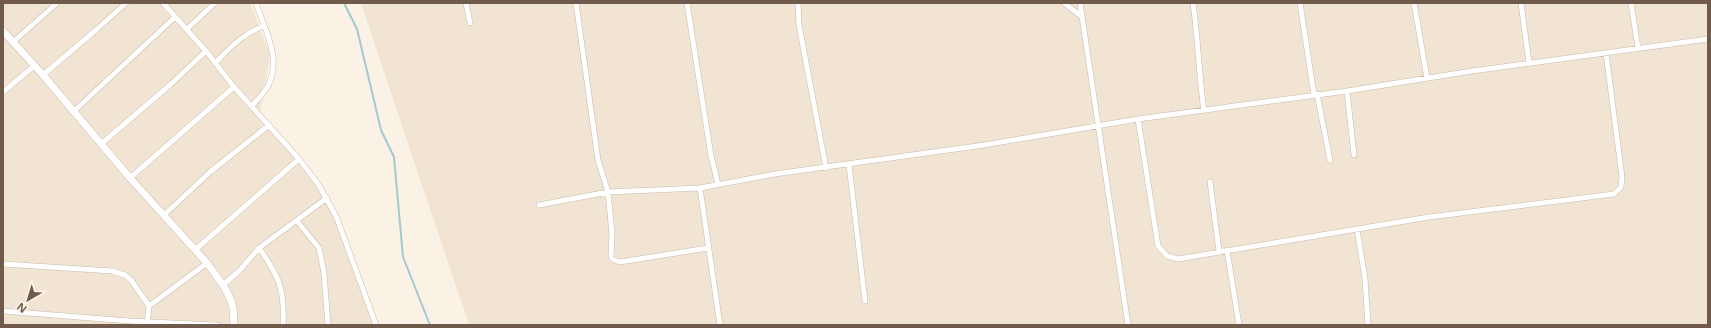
<svg xmlns="http://www.w3.org/2000/svg" width="1711" height="328" viewBox="0 0 1711 328" font-family="'Open Sans',sans-serif">
<rect width="100%" height="100%" fill="#faf2e4"/>
<path fill="#f1e4d3" d="M3 3H250L270 54 260 114 327 198 377 325H3Z
M361 3H1708V325H469Z"/>
<g fill="none" stroke-linecap="round" stroke-linejoin="round">
<path stroke="#a2cad2" stroke-width="2" d="M344 3 357 29 381 130 394 157 403 257 430 325"/>
<defs>
<path id="minor" d="M163 3 206 51 234 87 299 159 318 184 336 216 376 325
M466 3 470 23
M576 3 598 160 608 192 612 234 611 257 614 260 620 262 708 248
M687 3 711 156 718 184
M798 3 799 25 826 168
M1064 3 1081 16
M1080 3 1128 325
M1193 3C1198 39 1199 75 1204 111
M1300 3 1314 95
M1414 3 1427 78
M1521 3 1529 63
M1631 3 1638 48
M187 29 215 3
M13 42 57 3
M215 63C230 48 243 33 264 26
M43 75 96 30 126 3
M1347 91 1354 155
M3 92 34 66
M1317 94 1330 160
M252 106C257 100 264 93 268 86 282 57 265 31 256 3
M73 112 175 17
M1138 119 1158 246 1167 256 1178 259 1429 217 1614 194 1621 187 1622 177 1606 53
M101 144 171 84 206 51
M849 165 865 301
M130 178 234 87
M1210 182 1219 251
M700 188 720 325
M539 205 608 192 700 188 775 174 984 145 1138 119 1347 91 1472 71 1708 39
M164 215 210 172 269 125
M297 221 319 248 324 273 328 325
M1357 229 1365 279 1368 325
M259 248C279 276 285 290 283 325
M195 250 299 159
M1227 250 1239 325
M3 264 112 271 125 275 131 280 149 306 147 325
M223 285 239 271 259 248 327 198
M149 306 207 263
M3 311 129 321 217 325"/>
<path id="secondary" d="M3 31 43 75 130 178 207 263 223 285 229 296 233 307 234 325"/>
</defs>
<use href="#minor" stroke="#cabaac" stroke-width="6"/>
<use href="#secondary" stroke="#cfbcac" stroke-width="8"/>
<use href="#minor" stroke="#fff" stroke-width="5"/>
<use href="#secondary" stroke="#fff" stroke-width="7"/>
</g>
<rect width="1711" height="328" fill="none" stroke="#705a4c" stroke-width="8"/>
<g transform="translate(28 300) rotate(218)" stroke="#fdf6ea" stroke-width="3" paint-order="stroke">
<path d="M0-3L7 15L0 10L-7 15Z" fill="#705a4c"/>
<text y="-6" font-size="11" font-weight="bold" text-anchor="middle" fill="#705a4c">N</text>
</g>
</svg>
